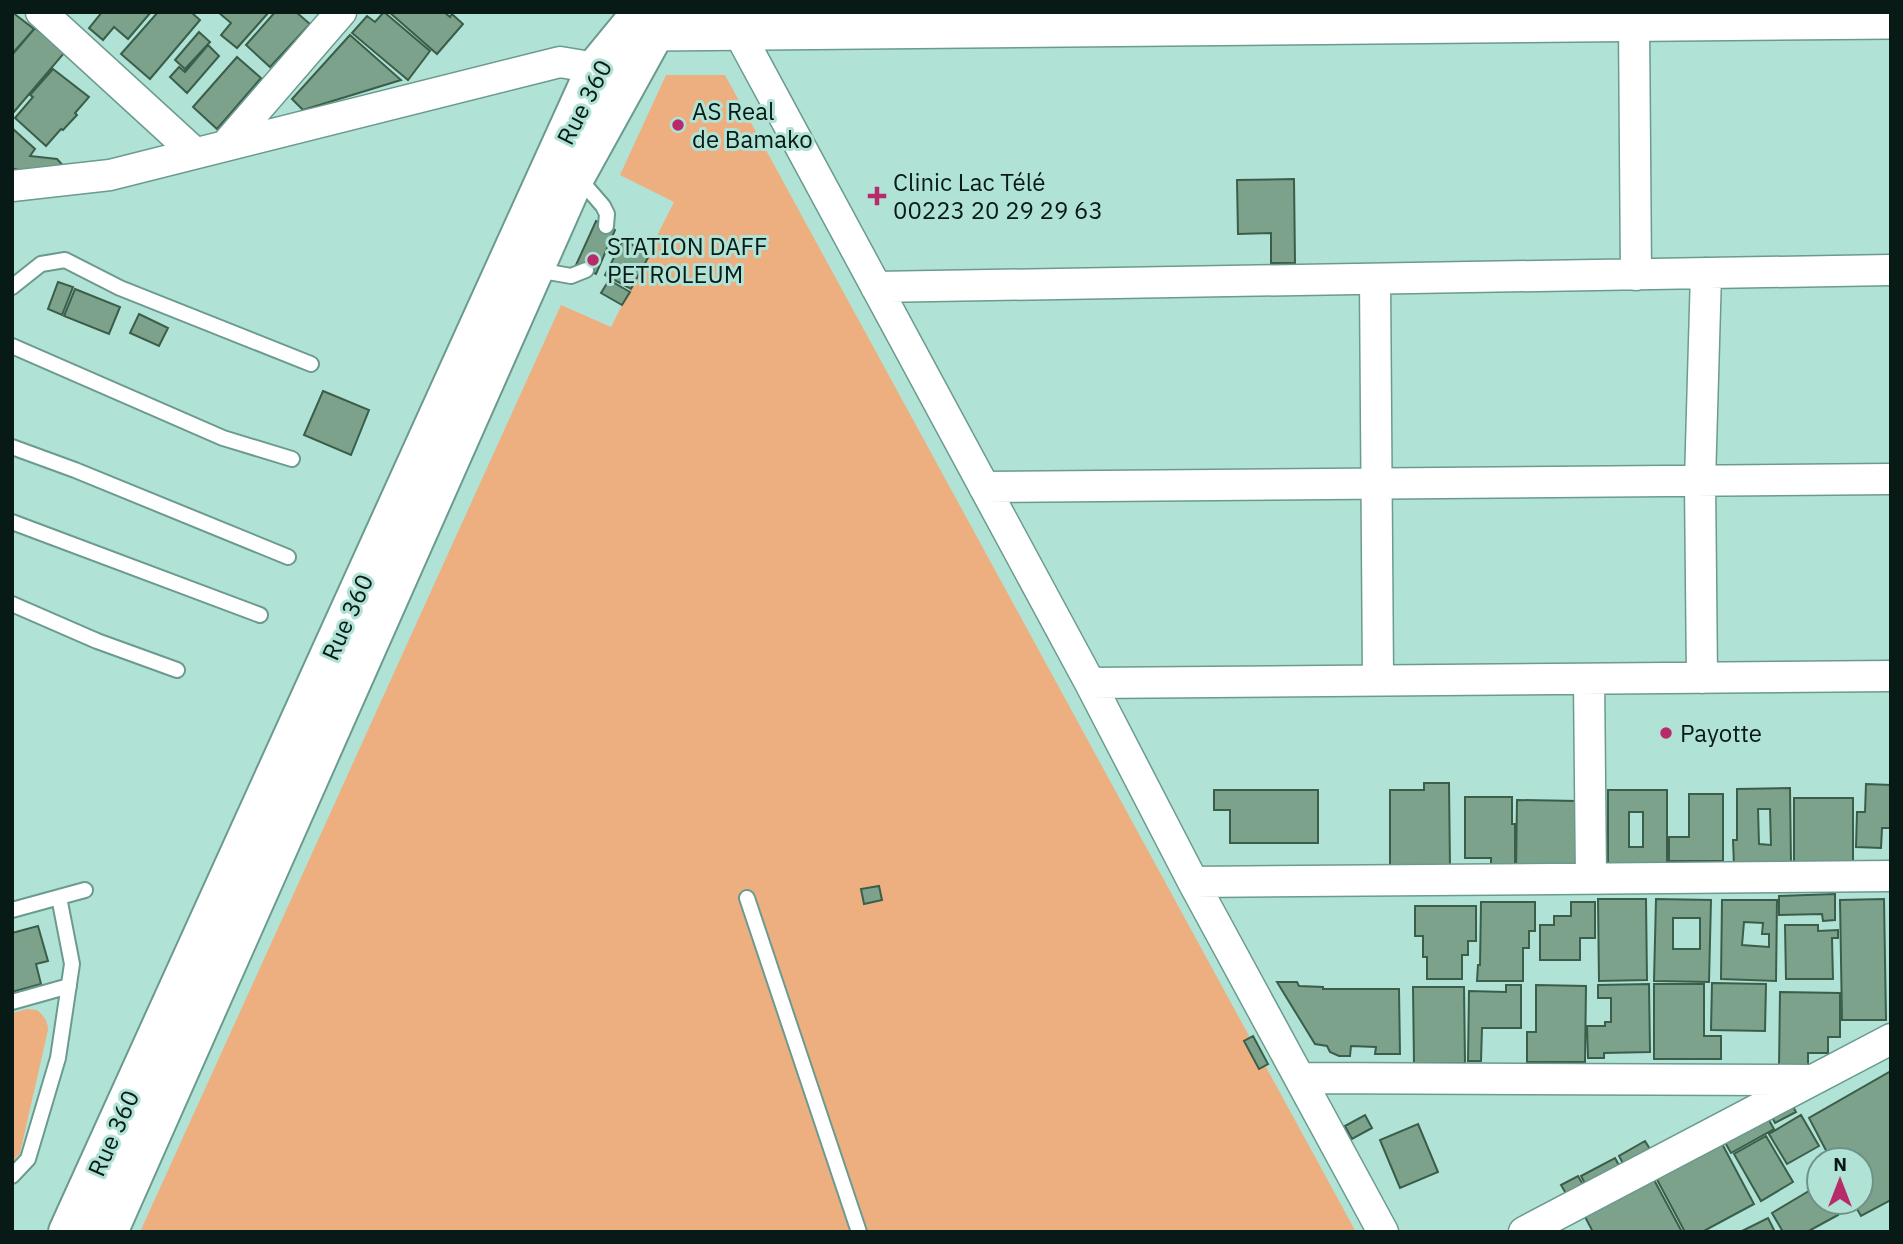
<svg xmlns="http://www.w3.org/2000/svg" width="1903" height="1244" viewBox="0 0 1903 1244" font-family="'IBM Plex Sans',sans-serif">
<rect width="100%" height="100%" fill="#b1e2d6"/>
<path fill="#edaf7f" d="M666 75H725L1356 1232H140L561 305 611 327 674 202 620 175Z
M27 1009 37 1010C44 1016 48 1021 48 1030L20 1153 12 1162V1013Z"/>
<path fill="#7ca28b" stroke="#3a5e4a" stroke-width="2" fill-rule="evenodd" d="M12 12 34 29 12 54Z
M102 12 117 13 151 12 128 39 114 27 103 40 89 28Z
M158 12H191L200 20 150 79 121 54Z
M218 12H269L237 48 221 35 231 23Z
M275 12H296L310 24 270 67 246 45Z
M384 12 430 51 408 80 352 33 367 16 375 22Z
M389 12H444L450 17 452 14 463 24 437 54Z
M35 28 65 52 13 113 12 55Z
M199 32 210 42 185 69 175 60Z
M350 35 401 80 303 110 292 99Z
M208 45 219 56 187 93 170 77 179 67 185 72Z
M237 57 261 78 217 129 193 107Z
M53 69 89 97 75 113 77 115 63 130 61 129 46 146 15 118 33 97 30 95Z
M12 128 35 149 30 156 57 159 70 173 40 174 14 169 12 168Z
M1294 179 1295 263H1271V233L1238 234 1237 180Z
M596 221 615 230 596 274 576 265Z
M623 240 650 254 631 289 605 275Z
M609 280 630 292 622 305 601 293Z
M58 282 73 287 62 315 48 309Z
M75 289 120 307 109 334 64 316Z
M139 314 168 328 159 346 130 333Z
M323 391 369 410 351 455 304 435Z
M1424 783H1449L1450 868 1390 869V790H1424Z
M1866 784 1891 785V828H1882L1881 848 1856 847 1857 812H1865Z
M1790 788 1791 865 1734 866 1733 840H1737V789ZM1758 809H1770L1771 845 1759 844Z
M1214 790H1318V843H1230V810H1214Z
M1608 790H1667V869H1608ZM1629 812H1643V847H1629Z
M1689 794H1723V861H1669V837H1689Z
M1465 797H1512V824H1515V869H1491V858H1465Z
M1794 798H1853V866H1794Z
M1517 800 1577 801 1576 872 1516 871Z
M879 886 882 900 864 904 861 889Z
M1835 894V920L1823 921 1822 914 1779 915V896Z
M1598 899H1646L1647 980 1599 981Z
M1656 899 1711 900 1709 982 1654 981ZM1673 918H1700V949H1673Z
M1884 899 1886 1020H1842L1840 900Z
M1722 900H1777L1776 981 1721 979ZM1744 922 1763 923 1762 934H1769V947L1742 945Z
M1481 902H1535V931H1529V948H1523V981H1477L1478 965H1480Z
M1571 902H1595V938H1580V960H1540V925H1554V916H1571Z
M1415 906H1476V941H1468V955H1462V979H1427V957H1423V936H1415Z
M1785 925H1818V931L1838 930V938H1832L1833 979H1786Z
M38 926 48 961 36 964 41 984 12 992V933Z
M1277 982H1297L1299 986 1323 987V989H1399L1400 1054H1375L1376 1047 1351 1046 1350 1056H1339L1330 1052 1327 1046 1315 1044Z
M1712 983 1766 984 1765 1031 1711 1030Z
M1649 984 1650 1052 1604 1053V1058H1588L1587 1026H1605V1022H1611V998H1598V985Z
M1654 984H1704V1036H1721V1059H1654Z
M1506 985H1521V1028H1482L1481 1061H1468L1469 991 1506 992Z
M1536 985 1586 986 1585 1062H1527V1032H1536Z
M1413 987H1464L1465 1063H1414Z
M1780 992 1840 993V1037H1828V1053H1808V1068H1779Z
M1253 1036 1268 1064 1259 1069 1244 1041Z
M1891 1071V1200L1861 1216 1853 1202H1861V1160H1831L1809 1118Z
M1791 1103 1796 1112 1775 1123 1770 1113Z
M1365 1115 1372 1128 1352 1139 1345 1126Z
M1766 1115 1774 1129 1731 1153 1723 1139Z
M1801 1115 1819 1146 1787 1164 1769 1134Z
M1418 1124 1438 1172 1400 1188 1380 1140Z
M1766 1136 1793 1182 1761 1201 1734 1154Z
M1720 1140 1754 1204 1702 1232H1685L1654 1174Z
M1645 1141 1653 1154 1626 1169 1619 1156Z
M1615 1158 1622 1171 1588 1189 1581 1176Z
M1578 1176 1585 1188 1568 1197 1561 1185Z
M1653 1178 1682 1232H1593L1584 1215Z
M1819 1185V1202H1831L1838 1215 1807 1232H1783L1772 1213Z
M1768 1218 1775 1232H1740Z"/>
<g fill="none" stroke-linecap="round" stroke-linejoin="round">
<defs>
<path id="service" d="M577 176 603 206 607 214 606 226
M537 270 571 276 586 270
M12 287 41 264 65 260 120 288 311 364
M12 346 223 438 292 459
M12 447 75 470 288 557
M12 522 260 615
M12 604 97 641 177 670
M747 898 859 1232
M12 910 85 890
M12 1002 69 986
M12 1176 28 1159 58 1058 72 964 59 897"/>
<path id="minor" d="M41 12 195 153
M1635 12 1634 23 1636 275
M738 31 1090 683 1193 882 1383 1232
M225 146 341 12
M12 186 110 175 560 62 596 68
M1375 279 1378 680
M876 287 1891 270
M984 487 1891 479
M1702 678 1700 481 1706 273
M1589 679 1591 878
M1090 683 1891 676
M1193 882 1891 876
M1300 1078 1810 1080
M1524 1232 1891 1039"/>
<path id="tertiary" d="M637 19 655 32 1891 20"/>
<path id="secondary" d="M68 1232 596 68 642 12
M108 1232 576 175 655 32 672 12"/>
</defs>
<use href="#service" stroke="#6b9a8f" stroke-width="18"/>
<use href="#minor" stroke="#6b9a8f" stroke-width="33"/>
<use href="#tertiary" stroke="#6b9a8f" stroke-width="40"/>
<use href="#secondary" stroke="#6b9a8f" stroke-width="42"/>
<use href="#service" stroke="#fff" stroke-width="14"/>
<use href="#minor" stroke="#fff" stroke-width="30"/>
<use href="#tertiary" stroke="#fff" stroke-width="37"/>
<use href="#secondary" stroke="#fff" stroke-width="38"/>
</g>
<g fill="#b62c6a" stroke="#b1e2d6" stroke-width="2.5">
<circle cx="678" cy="125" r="7"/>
<path d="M873.5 185.5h7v7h7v7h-7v7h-7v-7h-7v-7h7z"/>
<circle cx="593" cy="260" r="7"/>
<circle cx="1666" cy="733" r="7"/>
</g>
<g text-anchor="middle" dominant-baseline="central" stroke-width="6" stroke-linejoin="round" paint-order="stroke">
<g font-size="24" fill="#071a16" stroke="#b1e2d6">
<text transform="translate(584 102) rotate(-63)">Rue 360</text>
<text transform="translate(347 617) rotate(-66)">Rue 360</text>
<text transform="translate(113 1133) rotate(-66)">Rue 360</text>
</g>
<g font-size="24" fill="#071a16" stroke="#b1e2d6" text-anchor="start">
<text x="692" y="111">AS Real<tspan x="692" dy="28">de Bamako</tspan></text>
<text x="893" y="182">Clinic Lac Télé<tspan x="893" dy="28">00223 20 29 29 63</tspan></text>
<text x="607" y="246">STATION DAFF<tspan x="607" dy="28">PETROLEUM</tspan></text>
<text x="1680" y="733">Payotte</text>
</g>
</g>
<rect width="1903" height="1244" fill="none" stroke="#071a16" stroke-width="28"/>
<g transform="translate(1840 1181)"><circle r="33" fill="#b1e2d6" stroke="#6d9289" stroke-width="2"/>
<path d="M0-5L12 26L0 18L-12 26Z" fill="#b62c6a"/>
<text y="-10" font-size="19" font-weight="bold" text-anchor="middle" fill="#071a16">N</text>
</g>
</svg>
